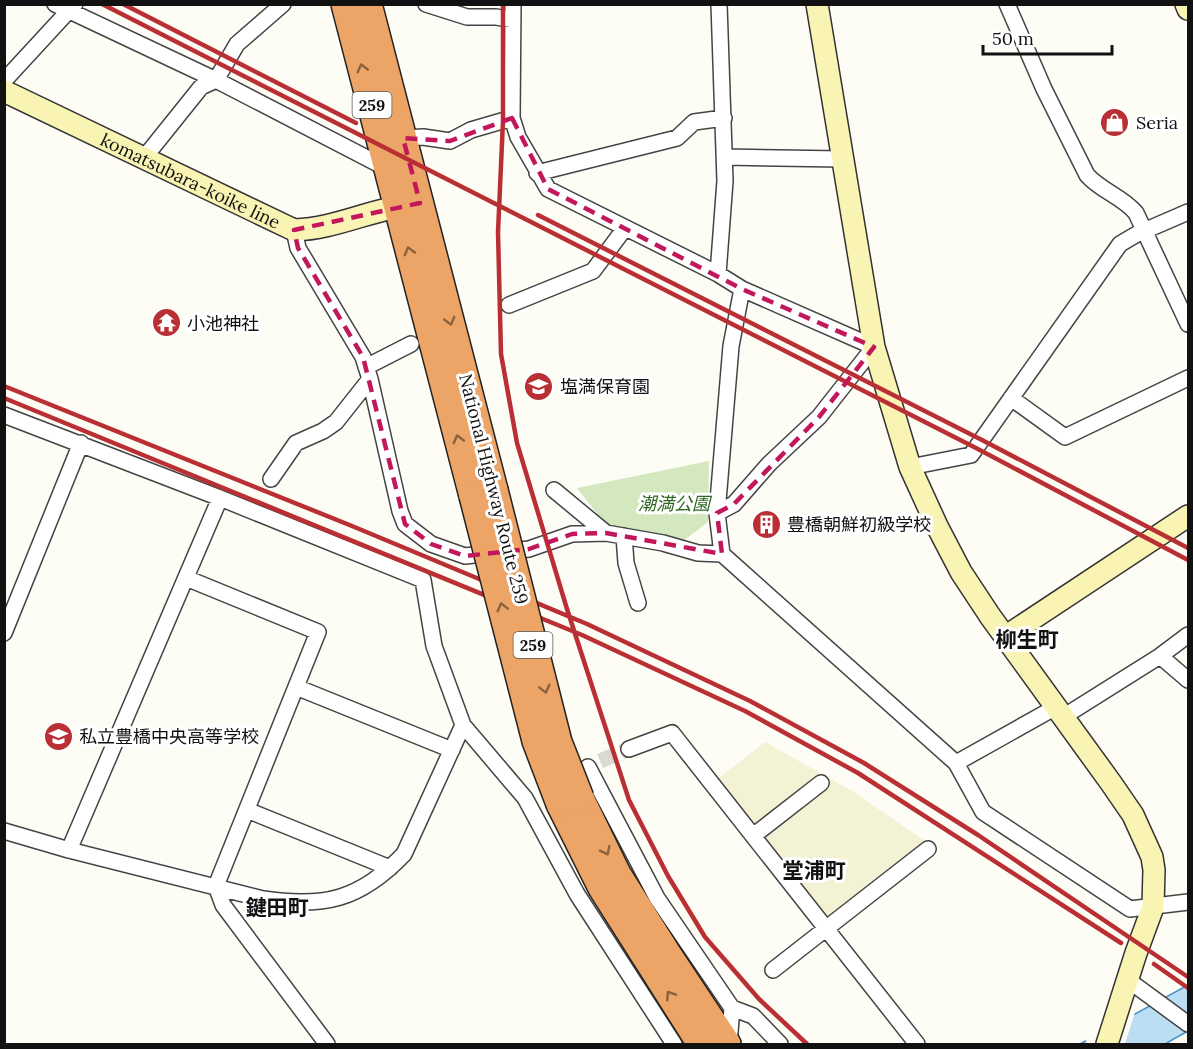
<svg xmlns="http://www.w3.org/2000/svg" width="1193" height="1049" viewBox="0 0 1193 1049" font-family="Lora,'Noto Sans JP',serif">
<rect width="100%" height="100%" fill="#fefdf5"/>
<path fill="#f4f2d5" d="M765 742 854 792 925 841 833 914 825 916 717 779Z"/>
<path fill="#d4e8bf" d="M709 461 708 522 683 541 605 524 577 488Z"/>
<path fill="#bcdef3" stroke="#4791c6" stroke-width="1.5" d="M1188 985V1031L1165 1044H1080Z"/>
<path fill="#fefdf5" d="M1135 1012 1125 1044H1088L1085 1039Z"/>
<g fill="none" stroke-linecap="round" stroke-linejoin="round">
<path stroke="#dadad3" stroke-width="15" stroke-dasharray="15 8" stroke-linecap="butt" d="M600 761 629 749"/>
<defs>
<path id="street" d="M55 4 216 80 388 169
M426 4 467 17H496L513 20
M513 4 512 118 518 137 548 189 718 274 742 289 874 347 819 417 769 464 734 504 717 513 722 554
M1007 4 1044 89 1087 175C1101 191 1123 197 1136 213L1188 324
M4 81 75 4
M403 138 423 137 450 141 471 130 512 118
M725 157 841 159
M144 158 201 87 216 80 237 44 283 4
M537 173 677 138 694 122 724 118
M294 230 298 248 363 357 370 379 400 511 405 524 431 544 465 556 529 549 572 534 606 533 663 543 698 553 722 554 956 763 983 812 1130 909 1188 902
M718 274 725 181 719 4
M509 305 593 271 625 228
M366 367 411 344
M1011 398 1065 437 1188 378
M4 415 220 498 423 580 434 646 463 725 525 798 577 894 674 1044
M910 467 971 455 1120 244 1137 234 1188 212
M271 479 296 443 323 431 336 422 370 379
M554 490 606 533
M717 513 731 346 742 289
M624 536 626 563 638 603
M186 578 318 632 216 886 223 905 327 1044
M4 633 81 443
M1160 656 1188 680
M296 687 452 750
M1063 717 1160 656 1188 635
M629 749 672 733 917 1044
M956 763 1056 707
M588 767 657 898 732 1008 729 1044
M247 810 390 868
M4 831 69 850 263 899C324 908 360 900 404 854L463 725
M753 836 821 783
M69 850 220 498
M773 970 928 849
M1128 980 1188 1024
M732 1008 753 1016 780 1044"/>
<g id="secondary">
<path d="M817 4 874 347 910 467 937 526 961 572 990 616 1111 783 1133 815 1152 857 1154 870 1153 907 1136 953 1107 1044"/>
<path d="M1186 4 1188 9"/>
<path id="s1" d="M4 91 294 230C335 229 372 209 413 204"/>
<path d="M1005 637 1188 516"/>
</g>
<path id="highway" d="M345 4 473 496
M368 4 494 490
M580 798 617 874 666 952 727 1044
M560 804 602 888 701 1044"/>
</defs>
<use href="#street" stroke="#444" stroke-width="18"/>
<use href="#secondary" stroke="#333" stroke-width="24"/>
<use href="#highway" stroke="#222" stroke-width="30"/>
<use href="#street" stroke="#fff" stroke-width="15"/>
<use href="#secondary" stroke="#faf4b4" stroke-width="21"/>
<use href="#highway" stroke="#eca566" stroke-width="27"/>
<path stroke="#ba2f34" stroke-width="4.5" d="M102 4 976 448 1188 560
M123 4 356 123
M503 4V121L498 232 501 354 517 443 567 609 629 800 668 876 705 937 759 999 807 1044
M538 215 982 440 1188 548
M4 386 352 526 587 624 750 701 864 763 978 835 1188 977
M4 398 582 635 745 711 858 773 1121 943
M1154 964 1188 988"/>
<defs>
<path id="highway-bridge" d="M494 490 558 742 580 798
M473 496 536 741 560 804"/>
</defs>
<use href="#highway-bridge" stroke="#222" stroke-width="30" stroke-linecap="butt"/>
<use href="#highway-bridge" stroke="#eca566" stroke-width="27"/>
</g>
<defs><path id="oneway-chevron" d="M-2-3.5L2.5 0L-2 3.5" fill="none" stroke-width="1.6" stroke-linecap="round" stroke-linejoin="round" transform="scale(1.5)"/></defs>
<g stroke="#896240">
<use href="#oneway-chevron" transform="translate(362 68) rotate(-105)"/>
<use href="#oneway-chevron" transform="translate(409 251) rotate(-105)"/>
<use href="#oneway-chevron" transform="translate(450 321) rotate(75)"/>
<use href="#oneway-chevron" transform="translate(458 439) rotate(-105)"/>
<use href="#oneway-chevron" transform="translate(502 607) rotate(-104)"/>
<use href="#oneway-chevron" transform="translate(545 689) rotate(76)"/>
<use href="#oneway-chevron" transform="translate(606 851) rotate(63)"/>
<use href="#oneway-chevron" transform="translate(670 995) rotate(-123)"/>
</g>
<path fill="none" stroke="#c2185b" stroke-width="4.5" stroke-dasharray="12 8" stroke-linejoin="round" d="M512 118 548 189 742 289 874 347 819 417 734 504 717 513 722 554 606 533 572 534 529 549 465 556 431 544 405 524 363 357 298 248 294 230 420 203 403 138 450 141Z"/>
<defs>
<symbol id="shop-disc" viewBox="-11 -11 22 22"><circle r="9.5" fill="#ba2f34" stroke="#fff"/><path d="M-5-2.5h2.3a2.7 3.5 0 0 1 5.4 0H5L5.5 6h-11ZM-1.5-2.5h3a1.5 2.3 0 0 0-3 0Z" fill="#fff"/></symbol>
<symbol id="temple-disc" viewBox="-11 -11 22 22"><circle r="9.5" fill="#ba2f34" stroke="#fff"/><path d="M0-6L5-2H3V0L6.5 2.5H4V6H1.5V3h-3V6H-4V2.5H-6.5L-3 0V-2H-5Z" fill="#fff"/></symbol>
<symbol id="school-disc" viewBox="-11 -11 22 22"><circle r="9.5" fill="#ba2f34" stroke="#fff"/><path d="M0-5L7-2L0 1L-7-2ZM-4 1L0 2.5L4 1V4Q0 6-4 4Z" fill="#fff"/></symbol>
<symbol id="building-disc" viewBox="-11 -11 22 22"><circle r="9.5" fill="#ba2f34" stroke="#fff"/><path d="M-4-6H4V6H1V3H-1V6H-4ZM-2.5-4.3h1.7v1.8h-1.7ZM.8-4.3h1.7v1.8H.8ZM-2.5-1h1.7V.8h-1.7ZM.8-1h1.7V.8H.8Z" fill="#fff"/></symbol>
</defs>
<g fill-rule="evenodd">
<use href="#shop-disc" x="1098" y="106" width="33" height="33"/>
<use href="#temple-disc" x="150" y="306" width="33" height="33"/>
<use href="#school-disc" x="522" y="370" width="33" height="33"/>
<use href="#building-disc" x="750" y="508" width="33" height="33"/>
<use href="#school-disc" x="42" y="720" width="33" height="33"/>
</g>
<g text-anchor="middle" dominant-baseline="central" stroke-width="6" stroke-linejoin="round" paint-order="stroke">
<g fill="#fff" stroke="#585858" stroke-width="1.5">
<rect x="352.5" y="92" width="39" height="26" rx="4.5"/>
<rect x="513.5" y="632" width="39" height="26" rx="4.5"/>
</g>
<g font-size="16" font-weight="bold" fill="#111">
<text x="372" y="105">259</text>
<text x="533" y="645">259</text>
</g>
<g font-size="18" fill="#111" stroke="#fff" text-anchor="start">
<text x="1136" y="122">Seria</text>
<text x="187" y="323">小池神社</text>
<text x="560" y="386">塩満保育園</text>
<text x="787" y="524">豊橋朝鮮初級学校</text>
<text x="79" y="736">私立豊橋中央高等学校</text>
</g>
<g font-size="18" fill="#111" stroke="#fff">
<text stroke="none"><textPath href="#s1" startOffset="207">komatsubara-koike line</textPath></text>
<text transform="translate(494 489) rotate(76)">National Highway Route 259</text>
</g>
<g font-size="18" font-style="italic" fill="#306623" stroke="#fff">
<text x="674" y="503">潮満公園</text>
</g>
<g font-size="21" font-weight="bold" fill="#111" stroke="#fff">
<text x="1027" y="639">柳生町</text>
<text x="814" y="870">堂浦町</text>
<text x="277" y="907">鍵田町</text>
</g>
</g>
<rect width="1193" height="1049" fill="none" stroke="#111111" stroke-width="12"/>
<path d="M983 45v9h129v-9" fill="none" stroke="#111111" stroke-width="3"/>
<text x="992" y="45" font-size="18" fill="#111111" stroke="#ffffff" stroke-width="4.5" paint-order="stroke">50 m</text>
</svg>
